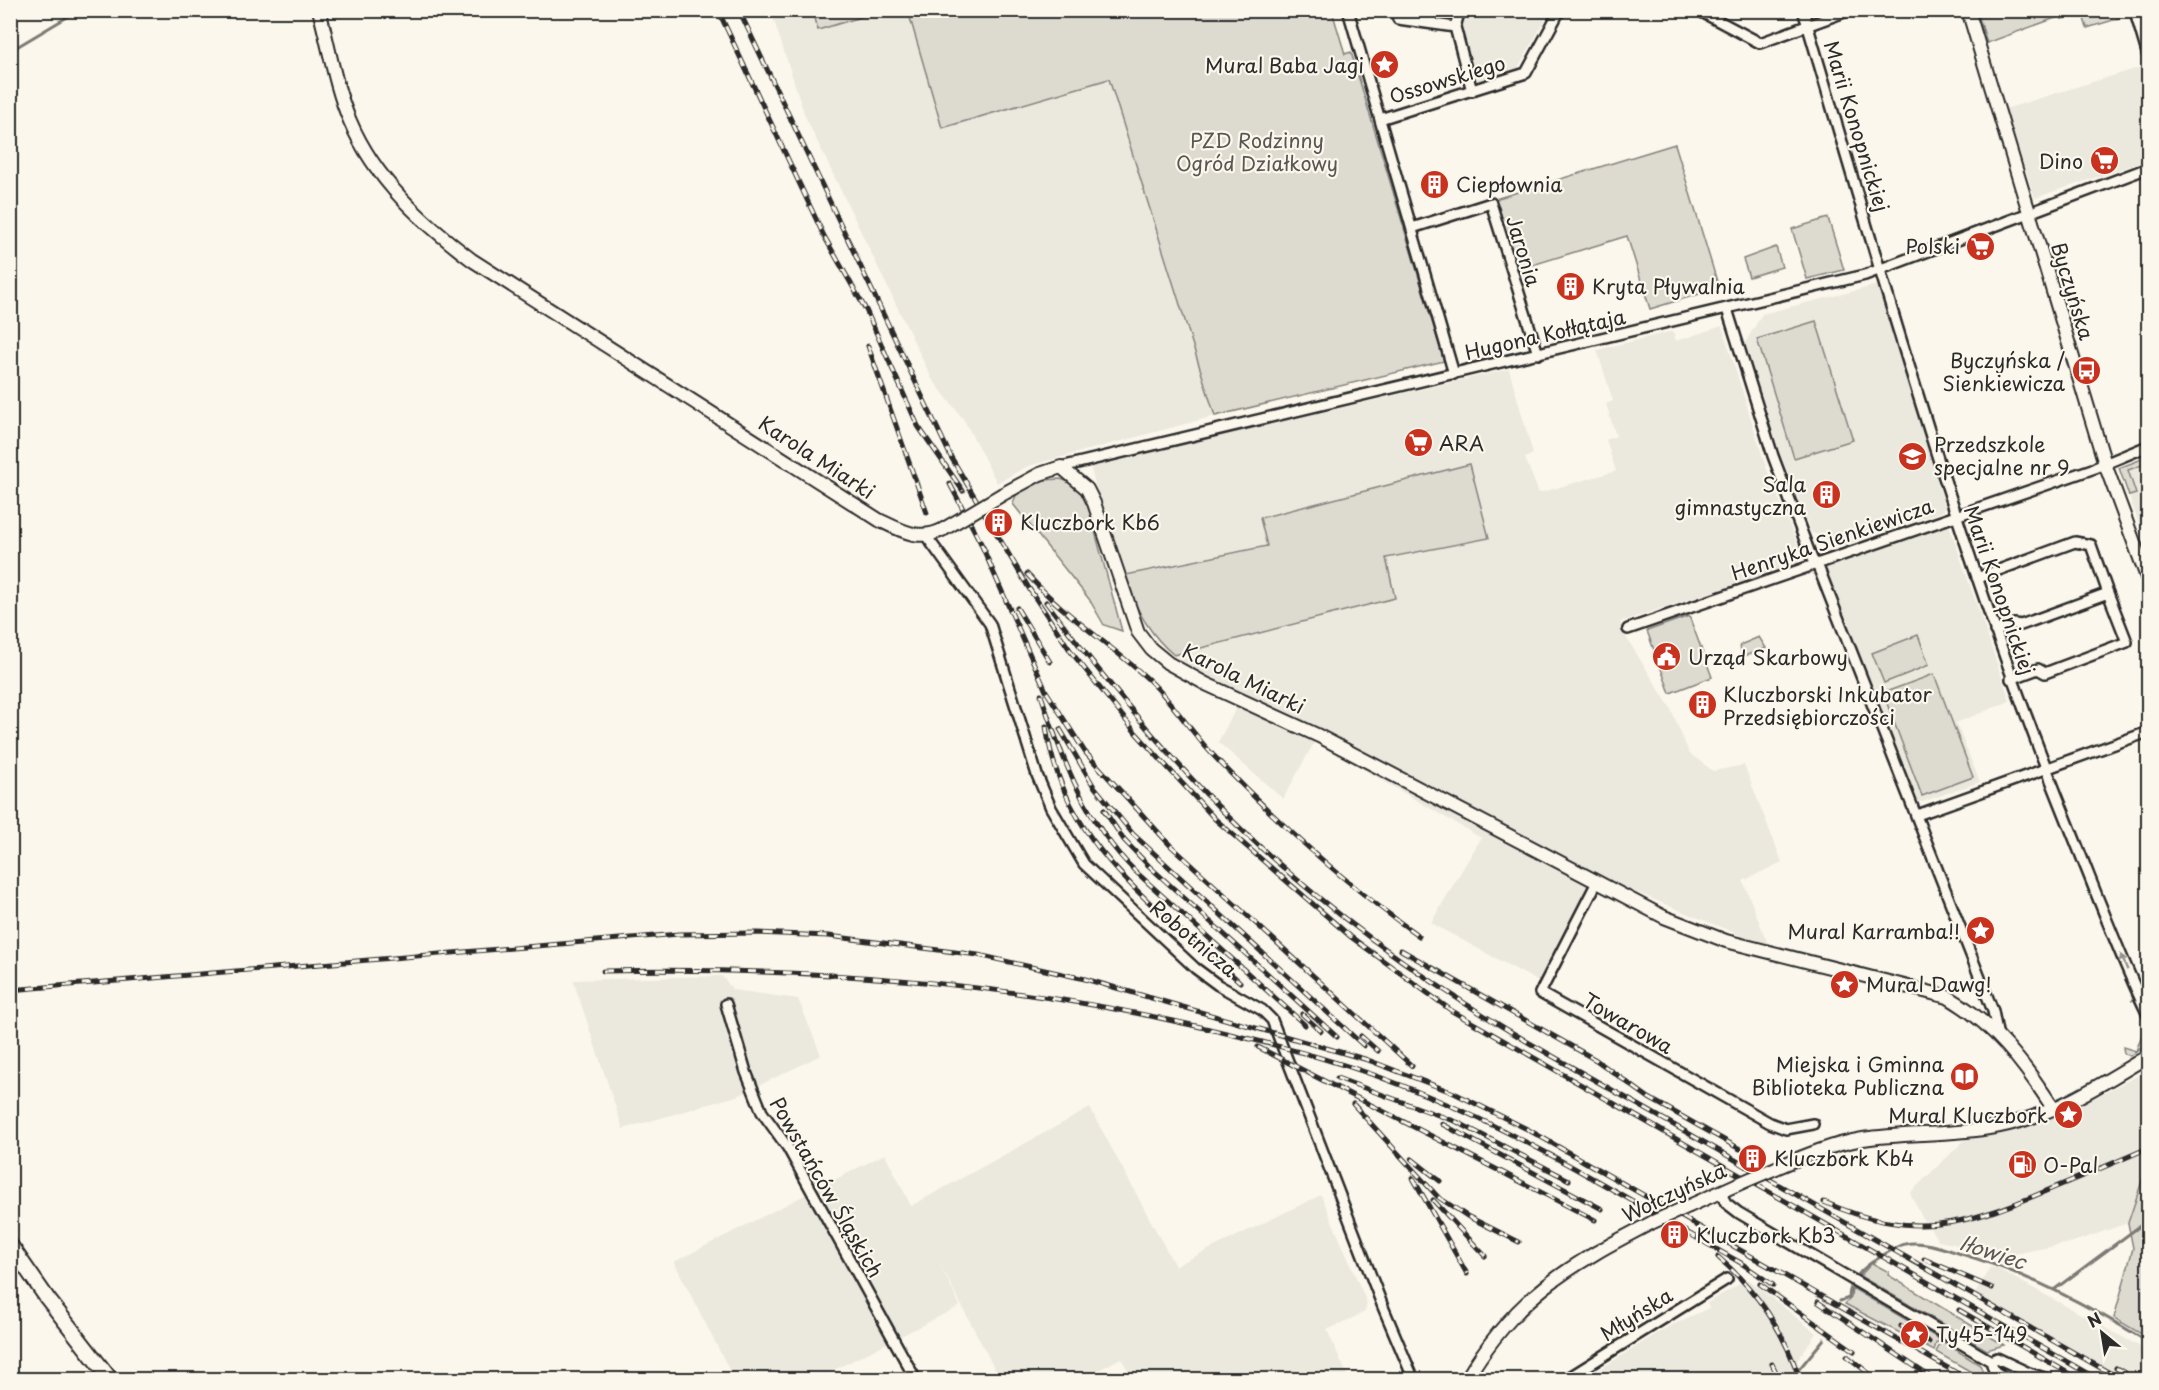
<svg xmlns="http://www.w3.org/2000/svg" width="2159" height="1390" viewBox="0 0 2159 1390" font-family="'Playpen Sans',sans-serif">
<rect width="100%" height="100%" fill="#fbf7ec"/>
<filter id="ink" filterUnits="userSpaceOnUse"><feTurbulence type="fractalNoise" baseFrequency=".0167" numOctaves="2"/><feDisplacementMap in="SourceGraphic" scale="12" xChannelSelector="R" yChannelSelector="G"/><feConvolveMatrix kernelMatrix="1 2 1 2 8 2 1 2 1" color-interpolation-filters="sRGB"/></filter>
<g filter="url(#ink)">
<path fill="#ebe8de" d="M771 11H813L819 30 881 11H908L942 128 1109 79 1215 416 1028 466 997 483 964 420 932 379 805 116Z
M1464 11H1550L1518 68 1476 83 1461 27Z
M2148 65V160L2035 198 2005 109Z
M1878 285 1945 507 1943 511 1842 546 1811 532 1780 453 1745 343 1762 314Z
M1722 326 1766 467 1798 546V564L1620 622 1626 637 1670 707 1689 753 1713 771 1744 765 1782 862 1743 881 1769 947 1599 877 1541 983 1431 923 1481 838 1315 741 1283 799 1218 742 1238 705 1174 655 1395 598 1386 558 1489 538 1260 518 1267 546 1121 576 1090 466 1509 369 1533 454 1525 458 1539 493 1616 471 1606 440 1616 436 1606 404 1613 401 1597 350 1673 331 1676 341Z
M2148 456V549L2119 468Z
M1949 525 2010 701 1956 723 1980 782 1922 802 1917 800 1825 571 1828 567Z
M722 976 733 990 798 999 821 1055 740 1095 623 1129 573 980Z
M2143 1073 2148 1083V1166L2128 1223 2070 1243 2009 1255 1938 1241 1926 1221H1924L1910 1193 1967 1138 2056 1117Z
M1090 1108 1175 1266 1321 1195 1367 1303 1365 1312 1327 1330 1349 1379H1133L1121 1358 1082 1379H1000L939 1262 960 1306 816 1379H734L674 1262 885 1154 911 1206Z
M1990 1267 1998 1269 2148 1351V1379H2116L1973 1298Z
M1748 1279 1816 1333 1797 1361 1804 1379H1601L1597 1371 1666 1328 1709 1308 1707 1303Z"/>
<path fill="#dddad0" stroke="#84827e" stroke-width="1.5" d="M813 10H881V11L818 30Z
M908 11H1332L1345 54 1351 52 1444 361 1215 416 1109 79 942 128Z
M1977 11H2118L2120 18 2087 28 2082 12 2062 19 2061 16 1987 43Z
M1675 144 1719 288 1650 309 1627 236 1516 270 1495 199Z
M1828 218 1844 270 1807 279 1792 229Z
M1776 247 1782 267 1749 277 1743 259Z
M1816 321 1853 440 1794 458 1757 339Z
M2147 457 2148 463 2128 470 2136 494 2129 496 2119 468Z
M1470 464 1489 538 1386 558 1395 598 1174 655C1148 634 1136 606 1121 576L1267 546 1260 518Z
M1060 479 1076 484 1087 502 1122 631 1104 625 1089 599 1013 504 1017 492 1044 480Z
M1689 616 1712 677 1670 693 1647 631Z
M1918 635 1929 665 1884 683 1872 653Z
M1759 637 1766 648 1742 657 1740 645Z
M1934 674 1973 777 1922 796 1883 693Z
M2135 999 2148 1028V1042L2130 1056 2124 1054 2123 1047 2136 1051 2146 1024 2134 1000 2131 1001Z
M2147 1166H2148V1338L2114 1318 2133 1248 2128 1223Z
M1872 1263 1889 1272 1888 1275 2004 1345 1987 1350 1860 1276Z
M1852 1288 1941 1340 1936 1343 1934 1351 1845 1304 1851 1298Z
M1942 1341 1980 1365 1983 1372 1982 1378 1936 1352Z"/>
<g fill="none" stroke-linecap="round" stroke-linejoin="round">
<path stroke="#7b7a75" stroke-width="3" d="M10 51 79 10
M2055 1289 2148 1220
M1840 1301 1849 1298C1849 1281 1863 1267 1877 1259 1885 1255 1895 1246 1905 1244 1921 1240 1943 1248 1958 1253 2027 1273 2088 1305 2148 1342
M1790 1380 1824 1339"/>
<defs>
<path id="street" d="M1348 10 1454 374
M1395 10 1398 19 1455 27 1472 91
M1429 10 1433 24
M1698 10 1760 43 1850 10
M1803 10C1884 283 1961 559 2068 823 2094 887 2118 953 2148 1015
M2137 19 2148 56
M1455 27 1460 10
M1380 119 1526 73 1560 10
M1412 228 1491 203 1538 354
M1727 309 1773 456 1812 559 1819 569 1993 1011 1997 1032
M1061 467 1865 275 2148 168
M927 537 990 624 1037 775 1051 808 1084 864 1195 968 1218 985 1262 1010 1272 1020 1383 1307 1414 1380
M1977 578 2075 542 2091 545 2108 593
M1628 629 2095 468 2148 446
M1995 631 2014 624 2021 625 2108 593 2127 642 2045 673 2038 669 2011 679
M1917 815 2148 732
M1597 882 1540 993 1770 1123 1786 1129 1813 1124
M726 1004 746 1072 762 1112 788 1148 916 1380
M1720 1192 1726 1203 1739 1213 1991 1361
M1991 1361 1997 1358 2029 1373 2050 1380
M1991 1361 1994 1371 2008 1380
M1565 1380 1727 1279"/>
<path id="secondary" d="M319 10C329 46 335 87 350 121 375 180 422 222 472 260L879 520C902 531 920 542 944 529
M1968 10 2105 464 2148 580
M1003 494 1040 474 1061 467 1087 489 1094 503 1138 632 1151 649 1168 663 1206 684 1319 736 1664 917 1726 941 1948 997C1994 1024 2024 1063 2053 1108
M1776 1168C1804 1156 1833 1144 1863 1139 1911 1132 1961 1136 2009 1124 2059 1112 2105 1082 2148 1056
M1689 1206 1736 1185
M1466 1380C1515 1296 1570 1265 1653 1222"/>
<path id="primary" d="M10 1245 47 1298 111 1380"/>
</defs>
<use href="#street" stroke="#2b2b2b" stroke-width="14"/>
<use href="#secondary" stroke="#2b2b2b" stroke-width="16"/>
<use href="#primary" stroke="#2b2b2b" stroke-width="18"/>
<use href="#street" stroke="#fbf7ec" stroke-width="9"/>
<use href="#secondary" stroke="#fbf7ec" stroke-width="12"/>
<use href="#primary" stroke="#fbf7ec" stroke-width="14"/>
<defs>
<path id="rail" d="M718 10 824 236 866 310 918 426 963 491
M739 10 951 457 1030 590 1072 653 1136 733 1215 819 1351 937 1452 1011 2099 1380
M868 346 927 513
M950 484 985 551
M981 544 1046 691 1085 752 1170 845 1412 1066
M1027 574C1064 616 1111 644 1151 682 1174 704 1191 732 1213 755 1276 821 1344 883 1419 936
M1046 602C1096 668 1149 734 1206 794 1301 893 1415 976 1533 1045L2122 1380
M1017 608 1050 662
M1041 695C1062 759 1086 823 1135 871L1305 1025
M1046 726C1063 847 1156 906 1240 982
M1060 729 1093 785 1133 834 1364 1046
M1104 810 1124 840 1149 866 1337 1037
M1401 950 1596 1060 1649 1098 1740 1149
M603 971C808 967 1004 981 1205 1028 1281 1046 1356 1065 1428 1096 1537 1141 1638 1206 1741 1263L1773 1285
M10 990 679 934 756 933 829 936 978 955 1085 979 1368 1060 1454 1093 1527 1129 1969 1380
M1302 1014 1321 1031
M1361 1036 1378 1051
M1258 1047 1595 1220
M1337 1078 1457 1122 1569 1180
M1353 1104 1438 1197 1467 1216 1519 1242
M1442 1124 1602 1209
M1412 1159 1440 1181
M1413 1178 1467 1274
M1433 1200 1485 1256
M1824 1202C1912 1240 1962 1227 2046 1191 2080 1177 2114 1163 2148 1148
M1718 1257C1758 1292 1783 1329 1800 1380
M1924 1259 1992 1288
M1760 1284 1854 1351
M1818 1302 1935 1380
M1959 1310 2080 1380
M1901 1326 1929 1342
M1847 1356 1877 1380
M1772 1364 1780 1380
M2116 1368 2136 1380"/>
</defs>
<use href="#rail" stroke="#2b2b2b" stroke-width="5"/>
<use href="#rail" stroke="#fbf7ec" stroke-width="3" stroke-dasharray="9" stroke-linecap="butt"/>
<defs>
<path id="secondary-bridge" d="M944 529 1003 494
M1736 1185 1776 1168
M1653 1222 1689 1206"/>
</defs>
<use href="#secondary-bridge" stroke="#2b2b2b" stroke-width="16" stroke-linecap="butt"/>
<use href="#secondary-bridge" stroke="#fbf7ec" stroke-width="12"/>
</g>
<defs><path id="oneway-solid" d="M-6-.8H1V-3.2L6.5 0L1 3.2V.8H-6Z" transform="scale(1.5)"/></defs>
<use fill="#93918c" href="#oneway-solid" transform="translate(2124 962) rotate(-113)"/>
</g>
<defs>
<symbol id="sight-disc" viewBox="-11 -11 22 22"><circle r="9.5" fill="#c8321e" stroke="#fbf7ec"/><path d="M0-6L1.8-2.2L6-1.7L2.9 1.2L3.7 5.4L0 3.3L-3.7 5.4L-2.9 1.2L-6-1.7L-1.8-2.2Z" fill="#fff"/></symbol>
<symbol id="supermarket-disc" viewBox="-11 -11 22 22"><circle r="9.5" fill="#c8321e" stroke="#fbf7ec"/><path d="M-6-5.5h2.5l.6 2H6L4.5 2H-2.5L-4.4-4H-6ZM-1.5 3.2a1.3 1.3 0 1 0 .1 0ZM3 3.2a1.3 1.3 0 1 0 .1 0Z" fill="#fff"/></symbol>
<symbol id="building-disc" viewBox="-11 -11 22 22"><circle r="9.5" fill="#c8321e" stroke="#fbf7ec"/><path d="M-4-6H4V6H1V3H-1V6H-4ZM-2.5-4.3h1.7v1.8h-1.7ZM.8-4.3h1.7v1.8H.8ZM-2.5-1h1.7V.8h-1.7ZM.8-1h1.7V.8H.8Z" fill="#fff"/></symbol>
<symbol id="bus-disc" viewBox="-11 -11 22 22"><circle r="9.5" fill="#c8321e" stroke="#fbf7ec"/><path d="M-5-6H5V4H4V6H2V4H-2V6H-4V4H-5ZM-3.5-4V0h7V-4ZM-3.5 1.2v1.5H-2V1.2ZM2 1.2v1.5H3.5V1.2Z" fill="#fff"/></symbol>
<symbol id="school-disc" viewBox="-11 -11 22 22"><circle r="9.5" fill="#c8321e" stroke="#fbf7ec"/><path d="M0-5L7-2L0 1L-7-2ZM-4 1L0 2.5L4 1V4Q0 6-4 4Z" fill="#fff"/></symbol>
<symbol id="civic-disc" viewBox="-11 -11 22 22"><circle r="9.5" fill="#c8321e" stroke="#fbf7ec"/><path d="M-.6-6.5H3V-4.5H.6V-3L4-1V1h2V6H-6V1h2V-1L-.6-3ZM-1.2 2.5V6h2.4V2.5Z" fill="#fff"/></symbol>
<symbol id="library-disc" viewBox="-11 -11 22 22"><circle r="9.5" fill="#c8321e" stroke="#fbf7ec"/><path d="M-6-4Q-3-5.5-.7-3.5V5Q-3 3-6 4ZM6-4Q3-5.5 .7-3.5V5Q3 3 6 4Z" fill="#fff"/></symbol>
<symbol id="fuel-disc" viewBox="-11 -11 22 22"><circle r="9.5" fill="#c8321e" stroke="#fbf7ec"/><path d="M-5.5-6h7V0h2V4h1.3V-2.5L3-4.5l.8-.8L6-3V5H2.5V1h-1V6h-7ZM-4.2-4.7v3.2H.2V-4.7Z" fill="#fff"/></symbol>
</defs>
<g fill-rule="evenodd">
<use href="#sight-disc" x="1368" y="48" width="33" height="33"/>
<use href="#supermarket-disc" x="2088" y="144" width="33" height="33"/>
<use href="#building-disc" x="1418" y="168" width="33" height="33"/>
<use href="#supermarket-disc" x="1964" y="230" width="33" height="33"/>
<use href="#building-disc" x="1554" y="270" width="33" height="33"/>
<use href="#bus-disc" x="2070" y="354" width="33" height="33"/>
<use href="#supermarket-disc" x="1402" y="426" width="33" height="33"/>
<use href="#school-disc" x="1896" y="440" width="33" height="33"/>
<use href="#building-disc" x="1810" y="478" width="33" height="33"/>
<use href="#building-disc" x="982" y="506" width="33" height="33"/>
<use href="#civic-disc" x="1650" y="640" width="33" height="33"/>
<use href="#building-disc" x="1686" y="688" width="33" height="33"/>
<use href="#sight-disc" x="1964" y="914" width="33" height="33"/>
<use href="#sight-disc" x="1828" y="968" width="33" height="33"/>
<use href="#library-disc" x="1948" y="1060" width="33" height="33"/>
<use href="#sight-disc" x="2052" y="1098" width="33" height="33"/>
<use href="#building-disc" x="1736" y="1142" width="33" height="33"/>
<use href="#fuel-disc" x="2006" y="1148" width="33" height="33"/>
<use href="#building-disc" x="1658" y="1218" width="33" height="33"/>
<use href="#sight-disc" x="1898" y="1318" width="33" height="33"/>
</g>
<g text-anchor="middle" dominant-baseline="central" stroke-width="4.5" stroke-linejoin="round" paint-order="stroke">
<g font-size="20" fill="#2b2b2b" stroke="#fbf7ec" text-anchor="start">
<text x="1364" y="65" text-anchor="end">Mural Baba Jagi</text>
<text x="2083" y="161" text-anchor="end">Dino</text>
<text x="1456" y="184">Ciepłownia</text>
<text x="1960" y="246" text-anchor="end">Polski</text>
<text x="1592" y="286">Kryta Pływalnia</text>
<text x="2065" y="360" text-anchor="end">Byczyńska /<tspan x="2065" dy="23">Sienkiewicza</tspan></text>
<text x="1439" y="443">ARA</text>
<text x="1934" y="444">Przedszkole<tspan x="1934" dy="23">specjalne nr 9</tspan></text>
<text x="1806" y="484" text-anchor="end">Sala<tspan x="1806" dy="23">gimnastyczna</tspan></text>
<text x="1020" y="522">Kluczbork Kb6</text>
<text x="1688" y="657">Urząd Skarbowy</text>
<text x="1723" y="694">Kluczborski Inkubator<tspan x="1723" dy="23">Przedsiębiorczości</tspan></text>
<text x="1960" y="931" text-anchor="end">Mural Karramba!!</text>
<text x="1866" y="984">Mural Dawg!</text>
<text x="1944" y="1064" text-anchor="end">Miejska i Gminna<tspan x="1944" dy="23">Biblioteka Publiczna</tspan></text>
<text x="2048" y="1115" text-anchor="end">Mural Kluczbork</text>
<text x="1774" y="1158">Kluczbork Kb4</text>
<text x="2043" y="1165">O-Pal</text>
<text x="1696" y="1235">Kluczbork Kb3</text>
<text x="1936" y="1334">Ty45-149</text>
</g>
<g font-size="20" fill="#2b2b2b" stroke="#fbf7ec">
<text transform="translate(1447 79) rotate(-17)">Ossowskiego</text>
<text transform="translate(1857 126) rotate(73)">Marii Konopnickiej</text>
<text transform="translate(1524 251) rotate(73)">Jaronia</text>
<text transform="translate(2073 291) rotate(73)">Byczyńska</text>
<text transform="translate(1545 334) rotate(-13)">Hugona Kołłątaja</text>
<text transform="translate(817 457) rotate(33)">Karola Miarki</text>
<text transform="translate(1832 539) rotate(-19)">Henryka Sienkiewicza</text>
<text transform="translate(2000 590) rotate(71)">Marii Konopnickiej</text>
<text transform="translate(1244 678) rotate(26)">Karola Miarki</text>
<text transform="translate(1194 938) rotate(40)">Robotnicza</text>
<text transform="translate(1628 1023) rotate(30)">Towarowa</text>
<text transform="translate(827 1187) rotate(60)">Powstańców Śląskich</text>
<text transform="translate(1674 1192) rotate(-25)">Wołczyńska</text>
<text transform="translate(1636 1314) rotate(-32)">Młyńska</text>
</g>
<g font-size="20" fill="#585754" stroke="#fbf7ec">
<text x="1257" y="140">PZD Rodzinny<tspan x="1257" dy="23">Ogród Działkowy</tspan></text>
</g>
<g font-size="21" font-style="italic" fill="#5a5956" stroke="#fbf7ec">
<text transform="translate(1993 1251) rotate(18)">Iłowiec</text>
</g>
</g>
<rect width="2159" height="1390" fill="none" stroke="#fbf7ec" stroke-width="36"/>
<rect x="18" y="18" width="2123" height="1354" fill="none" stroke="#2b2b2b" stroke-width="2" filter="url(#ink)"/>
<g transform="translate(2102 1333) rotate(330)" stroke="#fbf7ec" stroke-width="4.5" paint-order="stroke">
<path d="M0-4.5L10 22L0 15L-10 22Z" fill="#2b2b2b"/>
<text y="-9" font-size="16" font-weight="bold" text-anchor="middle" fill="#2b2b2b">N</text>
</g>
</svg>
